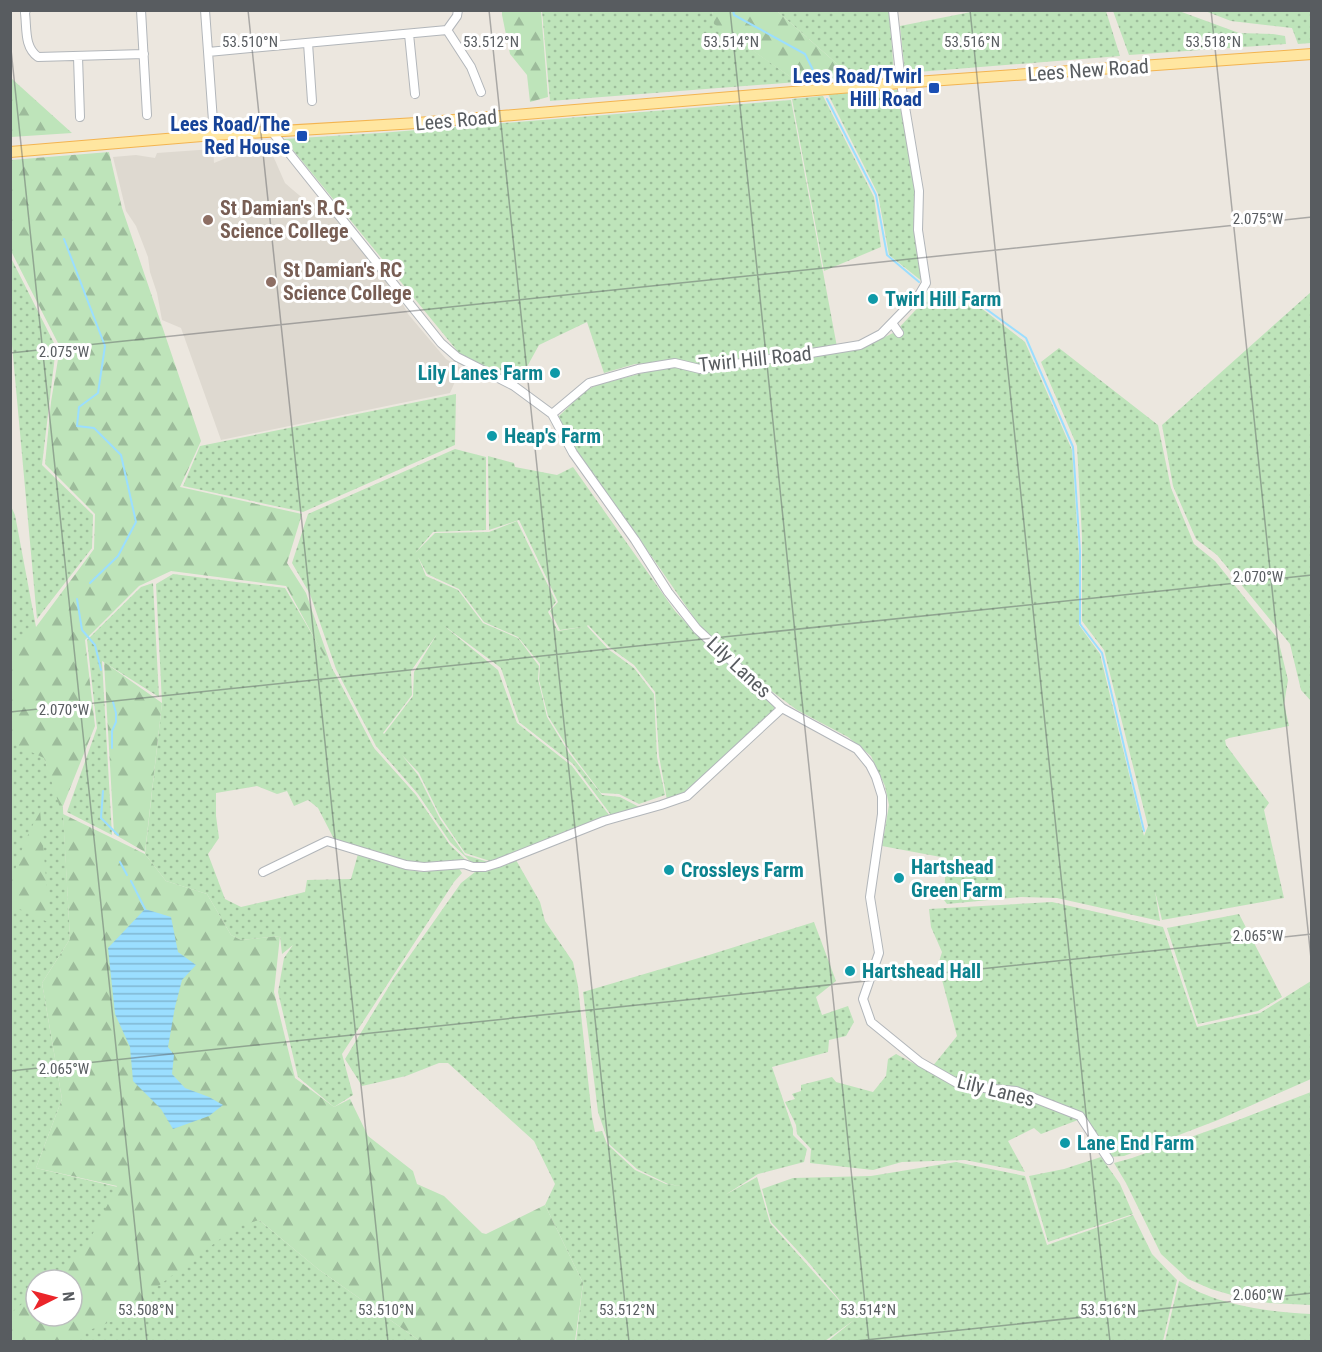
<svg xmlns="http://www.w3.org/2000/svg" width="1322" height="1352" viewBox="0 0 1322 1352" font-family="'Roboto Condensed',sans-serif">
<defs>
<pattern id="grass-dots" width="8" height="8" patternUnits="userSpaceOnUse" patternTransform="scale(1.5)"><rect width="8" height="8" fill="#bee4ba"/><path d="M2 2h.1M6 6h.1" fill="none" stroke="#9dbc9b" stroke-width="1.8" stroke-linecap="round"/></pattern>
<pattern id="forest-firs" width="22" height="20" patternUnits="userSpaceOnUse" patternTransform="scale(1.5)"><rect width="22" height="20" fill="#bee4ba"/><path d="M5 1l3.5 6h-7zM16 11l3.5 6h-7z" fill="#9dbc9b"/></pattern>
<pattern id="water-rules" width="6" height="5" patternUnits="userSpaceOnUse" patternTransform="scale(1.5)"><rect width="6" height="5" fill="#9bdeff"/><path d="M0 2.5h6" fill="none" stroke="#81b7d2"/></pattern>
</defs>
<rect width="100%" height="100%" fill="#ece7df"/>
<path fill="#ded9d0" d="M261 144 274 158 285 183 293 190 311 205 322 197 399 297 408 314 446 359 461 368 450 393 221 440 181 328 162 320 157 293 150 272 148 257 136 226 126 211 113 157 136 155 155 158 157 153 213 149 214 163Z"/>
<path fill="url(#grass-dots)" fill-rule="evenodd" d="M981 10 1106 11 1120 56 905 73 900 26Z
M542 11H712L715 24 798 82 550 101Z
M777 11H889L894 73 852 77Z
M1113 11H1179L1239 33 1273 34 1285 36 1286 44 1129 55Z
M1205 11H1311V43L1298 44 1292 28 1231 21Z
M897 90 916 193 914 223 923 282 889 255 878 194 828 94Z
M823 96 874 197 881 247 824 271 792 99Z
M791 100 837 347 701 366 676 361 635 364 604 373 587 322 539 345 518 383 459 353 284 139 380 133Z
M11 258 56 347 42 465 93 515 92 548 37 619 11 334Z
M926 291 936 299 972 301 1025 342 1072 450 1079 556V625L1100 654 1144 836 1148 826 1104 650 1082 621V537L1077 446 1041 362 1059 348 1158 425 1171 488 1194 544 1215 561 1278 639 1288 680 1284 704 1289 726 1229 738 1225 740 1226 745 1269 803 1264 810 1284 898 1162 920 1155 891 1160 921 1057 898 1021 897 947 904 944 900 946 858 882 846 889 805 885 786 871 756 848 737 797 710 727 658 697 622 643 544 586 469 558 417 585 391 597 385 673 365 701 372 754 366 863 348 895 332 925 300Z
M1311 292V701L1301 690 1290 644 1217 555 1196 539 1173 486 1162 425Z
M456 394 455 445 303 512 183 486 200 446Z
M455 449 486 457V530L433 532 415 553 435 533 489 532 517 521 556 602 548 612 558 631 582 627 560 630 550 611 558 602 519 520 489 530 488 456 514 463 515 467 557 475 573 467 675 611 691 628 774 706V710L688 791 667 800 659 756 655 692 634 665 609 647 588 625 587 626 608 649 634 668 654 694 657 757 665 795 639 804 619 794 601 793 571 753 548 716 539 680 540 664 518 637 484 622 459 589 427 574 418 557 426 576 458 590 483 623 518 638 539 666 538 679 547 717 569 753 602 795 620 797 641 808 611 815 573 764 519 722 501 668 443 625 498 670 517 723 572 766 609 815 493 862 465 853 440 816 419 773 402 755 418 775 440 819 465 855 492 863 471 862 450 842 418 794 376 746 336 669 310 594 292 563 308 514ZM437 634 414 672 413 696 384 734 383 733 412 695 411 671Z
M10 504 15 515 36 627 44 758 63 809 70 939 42 983 62 1099 36 1168 259 1220 318 1269 420 1341H11ZM36 1280H72V1316H36Z
M173 574 285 588 337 677 374 748 416 795 450 845 467 861 420 865 334 839 318 808 308 800 294 806 287 791 277 794 257 786 216 793V816L219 838 208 854 225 899 241 907 305 892 307 880 351 879 358 854 408 870 423 872 458 867 462 873 454 882 342 1054 353 1095 334 1107 298 1077 278 992 284 958 293 945 282 954 280 936 241 940 231 935 207 894 166 881 145 854 162 703 156 584Z
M153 583 159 697 102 661 112 835 67 812 97 728 87 640 141 587Z
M516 860 540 902 545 921 573 962 578 986 592 1117 595 1132 602 1131 607 1144 635 1170 666 1184 687 1187 668 1184 637 1169 609 1144 598 1112 583 992 709 955 814 922 836 981 816 997 822 1015 848 1006 854 1022 846 1036 829 1040 828 1052 772 1067 793 1129V1135L807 1149 804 1162 758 1174 725 1195 757 1177 770 1223 852 1315 809 1263 771 1222 762 1189 793 1178 871 1176 956 1162 1025 1176 1047 1245 1133 1215 1152 1254 1177 1280 1163 1341H828L854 1320 825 1341H576L583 1283 545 1205 555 1184 534 1141 448 1063H439L406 1076 362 1086 345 1059 394 978 461 883 475 872 492 868Z
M1052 902 1163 927 1197 1027 1260 1013 1311 981V1079L1218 1120 1124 1156 1109 1157 1084 1114 962 1080 932 1067 957 1036 938 965 942 952 931 927 929 909Z
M1239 914 1282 997 1258 1011 1198 1024 1167 928Z
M896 1054 962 1089 1037 1102 1078 1120 1041 1134 1034 1128 1008 1141 1025 1172 965 1160 902 1162 873 1170 810 1163 811 1149 797 1134 796 1125 785 1102 795 1099 792 1094 801 1091V1085L832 1077 836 1082 873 1092 886 1076 888 1059Z
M1311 1092V1305L1269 1303 1235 1296 1211 1289 1188 1279 1161 1254 1126 1183 1114 1163 1132 1158 1233 1122Z
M1101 1157 1120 1184 1133 1214 1048 1242 1029 1176 1064 1169Z
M1179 1281C1187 1285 1195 1291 1204 1294 1234 1307 1279 1313 1311 1314V1341H1165Z"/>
<path fill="url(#forest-firs)" d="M502 11H541L548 97 530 102 527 75 510 54 502 15Z
M712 11H777L852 77 798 82 714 24Z
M11 78 72 133 11 137Z
M109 152 122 208 201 441 180 487 302 514 287 563 306 593 334 674 286 586 171 571 139 586 85 640 95 726 61 811 44 758 14 744 11 745V648L36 627 94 549 95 514 45 464 51 402 60 347 11 251V160Z
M104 662 162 703 145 852 114 834Z
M40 810 50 923 13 906 11 914V882L25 841Z
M63 814 145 854 166 881 207 894 231 935 241 940 280 936 274 992 295 1078 334 1107 350 1099 368 1136 413 1171 417 1184 444 1196 482 1233 486 1234 545 1205 583 1283 575 1341H420L318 1269 259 1220 236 1227 149 1293V1307L82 1333 72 1341H11L10 1314 36 1292V1316H72V1280H50L84 1251 117 1186 36 1168 62 1099 42 983 70 939Z"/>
<path fill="url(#water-rules)" d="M145 909 171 917 178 952 196 965 182 980 175 1007 168 1047 174 1055 172 1074 185 1088 209 1097 223 1105 209 1116 173 1129 161 1109 133 1081 130 1047 115 1014 108 948Z"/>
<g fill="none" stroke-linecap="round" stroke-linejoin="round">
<path stroke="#9bdeff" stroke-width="2" d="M733 10 734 15 805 54 815 74
M827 99 876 195 887 255 919 282
M64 239 105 346 98 393 79 407 77 426 94 428 121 455 136 522 118 556 90 583
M929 291 935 296 971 298 1026 338 1073 447 1080 551V624L1102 653 1144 831
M77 599 82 630 95 645 101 670
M112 748V731L116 722V713L113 702
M103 791 101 818 118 835
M120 862 127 875
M131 881 145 909"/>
<defs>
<path id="minor" d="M26 10 25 13C27 29 24 47 38 57L144 54
M141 10 147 115
M205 10 214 135
M458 10 457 16 447 30 471 67 481 92
M409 34 415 94
M308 43 312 101
M208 52 447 30
M78 57 80 117
M273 133 441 343 457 357 514 386 552 414 573 453 635 540 668 592 697 629 782 708 857 749 870 765 876 777 882 796V814L870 897 879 953 863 999 871 1022 920 1062 962 1086 1016 1091 1080 1116 1109 1160
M892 323 899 333
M552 414 589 383 638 369 675 363 700 369 805 354 860 345 881 334 919 295 926 283 918 230 919 191 901 83 893 10
M263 872 327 841 406 865 424 867 464 864 473 867H485L498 863 604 821 661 805 687 796 782 708"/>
<path id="major" d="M10 152 214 135 417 123 901 83 1312 54"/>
</defs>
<use href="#minor" stroke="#b2b6ba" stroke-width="10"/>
<use href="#major" stroke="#f3b450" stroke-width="12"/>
<use href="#minor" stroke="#fff" stroke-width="8"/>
<use href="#major" stroke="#ffe6a0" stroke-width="10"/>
</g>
<path fill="none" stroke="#585c60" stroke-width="1.5" stroke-opacity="0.45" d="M248 10 388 1342M489 10 629 1342M730 10 869 1342M970 10 1110 1342M1211 10 1312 968M10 40 147 1342M10 353 1312 217M10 712 1312 575M10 1071 1312 934M846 1342 1312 1293"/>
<g fill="#1a4fb4" stroke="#fff" stroke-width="2">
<rect x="928" y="82" width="12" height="12" rx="3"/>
<rect x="296" y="130" width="12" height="12" rx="3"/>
</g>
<g fill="#8d6e63" stroke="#fff" stroke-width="2">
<circle cx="208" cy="220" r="6"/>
<circle cx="271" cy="282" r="6"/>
</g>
<g fill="#0f9aa8" stroke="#fff" stroke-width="2">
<circle cx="873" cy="299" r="6"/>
<circle cx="555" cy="373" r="6"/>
<circle cx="492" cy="436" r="6"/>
<circle cx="669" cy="870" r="6"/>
<circle cx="899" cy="878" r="6"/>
<circle cx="850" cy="971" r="6"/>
<circle cx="1065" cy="1143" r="6"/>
</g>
<g text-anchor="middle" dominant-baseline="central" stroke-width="6" stroke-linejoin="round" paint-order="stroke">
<g font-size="20" fill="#585c60" stroke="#fff">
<text transform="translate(1088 70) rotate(-4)">Lees New Road</text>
<text transform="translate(456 120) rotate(-5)">Lees Road</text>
<text transform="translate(755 359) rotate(-6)">Twirl Hill Road</text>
<text transform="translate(739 667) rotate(43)">Lily Lanes</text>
<text transform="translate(996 1090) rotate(14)">Lily Lanes</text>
</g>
<g font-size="20" font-weight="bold" fill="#164399" stroke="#fff" text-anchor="end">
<text x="922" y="76">Lees Road/Twirl<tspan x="922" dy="23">Hill Road</tspan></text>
<text x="290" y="124">Lees Road/The<tspan x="290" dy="23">Red House</tspan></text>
</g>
<g font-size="20" font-weight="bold" fill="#785e54" stroke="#fff" text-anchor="start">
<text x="220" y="208">St Damian's R.C.<tspan x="220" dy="23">Science College</tspan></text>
<text x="283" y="270">St Damian's RC<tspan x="283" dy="23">Science College</tspan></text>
</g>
<g font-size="20" font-weight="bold" fill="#0d838f" stroke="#fff" text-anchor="start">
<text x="885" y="299">Twirl Hill Farm</text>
<text x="543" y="373" text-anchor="end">Lily Lanes Farm</text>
<text x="504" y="436">Heap's Farm</text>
<text x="911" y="867">Hartshead<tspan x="911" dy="23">Green Farm</tspan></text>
<text x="681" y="870">Crossleys Farm</text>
<text x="862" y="971">Hartshead Hall</text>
<text x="1077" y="1143">Lane End Farm</text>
</g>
</g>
<g font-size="15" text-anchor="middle" fill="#585c60" stroke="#fff" stroke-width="6" stroke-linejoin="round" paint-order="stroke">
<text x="250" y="47">53.510°N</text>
<text x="491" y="47">53.512°N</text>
<text x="731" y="47">53.514°N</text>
<text x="972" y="47">53.516°N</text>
<text x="1213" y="47">53.518°N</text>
<text x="1258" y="224">2.075°W</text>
<text x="64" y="357">2.075°W</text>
<text x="1258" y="582">2.070°W</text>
<text x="64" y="715">2.070°W</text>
<text x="1258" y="941">2.065°W</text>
<text x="64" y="1074">2.065°W</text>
<text x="1258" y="1300">2.060°W</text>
<text x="146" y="1315">53.508°N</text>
<text x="386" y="1315">53.510°N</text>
<text x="627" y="1315">53.512°N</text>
<text x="868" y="1315">53.514°N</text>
<text x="1108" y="1315">53.516°N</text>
</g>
<rect width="1322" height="1352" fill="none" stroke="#585c60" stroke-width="24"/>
<g transform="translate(54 1298) rotate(84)"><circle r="28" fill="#ffffff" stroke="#bcbebf" stroke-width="1.5"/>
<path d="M0-4.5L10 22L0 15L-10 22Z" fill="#eb252a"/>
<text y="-9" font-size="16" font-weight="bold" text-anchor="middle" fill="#585c60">N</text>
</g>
</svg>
